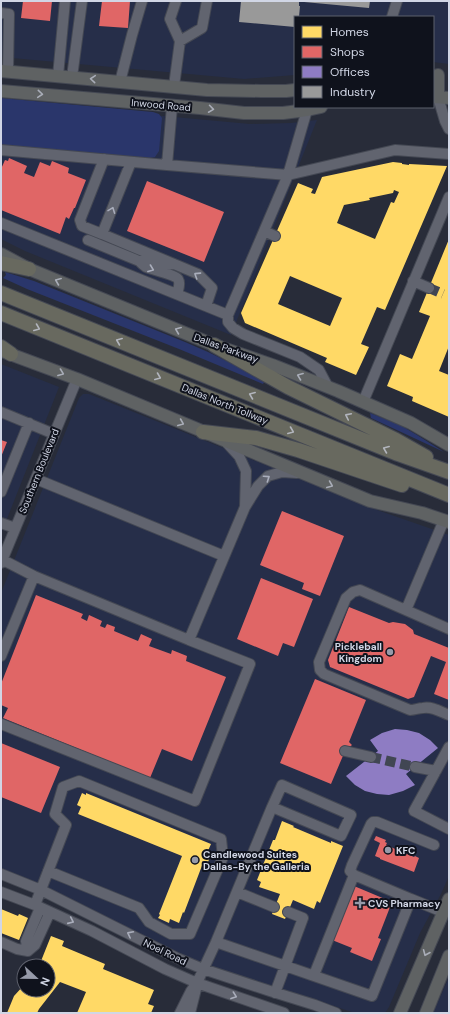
<svg xmlns="http://www.w3.org/2000/svg" width="450" height="1014" viewBox="0 0 450 1014" font-family="'DM Sans',sans-serif">
<rect width="100%" height="100%" fill="#282c39"/>
<path fill="#262e49" d="M1 1H449V64L433 62V17H295V75L244 79 1 57Z
M1 101 250 124 291 123 317 120 231 335 25 251 1 239Z
M1 364 59 387 1 534Z
M83 394H89L380 511 449 535V876L441 894 420 933 389 1007 385 1013H355L189 959 1 871V593L79 398Z
M449 977V1013H433Z"/>
<path fill="#2a366b" d="M1 98 153 112 159 114 162 118 159 151 155 157 149 158 1 145Z
M5 272 34 281 185 342 208 352 265 380 263 384 179 349 27 289 3 278 6 275Z
M370 413 400 425 417 435 444 452 371 418Z"/>
<path fill="#ffd966" fill-rule="evenodd" d="M393 162 402 163V164L409 165V164L447 166 385 310 377 307 361 344 369 347 356 375 325 362 327 358 245 323 241 313 298 183 313 189 311 193 315 194 322 177ZM394 190 399 192 394 203 391 202 375 239 337 223 344 205 370 200 369 198 393 193ZM290 276 342 298 330 326 278 304Z
M449 239V346L439 371 449 375V417L412 401 413 397 387 386 400 354 412 359 430 316 419 312Z
M82 793 86 795V793L211 844 207 853 211 854 207 865 203 863 184 913 183 912 179 923 170 919 169 923 158 918 160 915 159 914 182 856 78 814 81 807 77 805Z
M282 821 294 826 293 827 331 843V841L343 846 320 903 317 901 314 909 293 900 285 919 272 914 280 894 259 887 261 882 257 880 273 840H275Z
M1 909 18 916 19 914 28 918 19 940 1 933Z
M51 936 64 941 62 946 105 964 103 969 154 990 148 1004 154 1006 151 1013H77L86 992 60 982 39 1009 37 1013H7L14 996 24 985V990H48V966H39Z"/>
<path fill="#e06666" d="M23 1H52L50 21 21 18Z
M102 1H130L128 28 99 26Z
M9 158 27 166 24 173 34 177 40 162 50 166 52 161 69 168 68 173 86 180 75 208H74L69 219 66 217 60 234 1 210 2 202H1V169L5 160 8 161Z
M147 181 224 212 204 262 127 231Z
M1 440 7 442 1 457Z
M282 511 344 536 320 596 302 589 304 583 260 565Z
M261 578 313 599 294 647 283 643 278 656 237 639Z
M36 595 83 614 81 618 87 621 89 615 102 621 100 626 105 628 107 624 115 627 114 631 138 641 141 634 152 639 149 646 171 654 172 650 187 656 186 661 226 677 192 761 162 749 150 778 3 718 8 708 1 705V684Z
M349 607 389 623 393 622 405 624 413 630 414 634 449 648V700L434 694 446 662 431 656 414 697 408 699 330 667 328 660Z
M315 679 366 700 349 742 352 745 345 751 331 784 280 763Z
M1 743 60 767 41 813 1 797Z
M376 836 386 840 385 842 387 843 386 845 414 857 415 856 419 858 414 872 380 859V858L375 856 380 843 374 840Z
M354 886 392 902 378 938 381 939 372 961 350 952 352 948 332 940Z"/>
<path fill="#8e7cc3" d="M395 729 407 730 419 733 430 740 438 748 406 774 415 785 403 791 389 795 377 794 365 791 355 785 346 776 378 751 370 740 382 733Z"/>
<path fill="#999" d="M241 1H299V6H300L299 17H295V27L239 22Z
M304 1H370L369 8 304 2Z"/>
<g fill="none" stroke-linecap="round" stroke-linejoin="round">
<path stroke="#414653" stroke-width="10" stroke-dasharray="10 5" stroke-linecap="butt" d="M429 288 443 294
M371 757 415 767"/>
<defs>
<path id="minor" d="M1 13 9 14 8 71
M392 17 397 1
M180 41 202 28 207 1
M58 76 65 1
M72 77 82 1
M120 82 132 35 142 1
M174 86 180 41 170 19 176 1
M438 97 445 121 449 129
M1 150 167 165 288 175 228 315 1 223
M131 162 102 234 198 274 212 288 206 306
M167 165 172 106
M288 175 395 150 449 154
M288 175 307 110
M264 231 275 236
M102 234 82 226 80 220 104 159
M88 240 139 261
M174 264 158 265 147 261H139C141 263 143 265 146 267 153 270 174 274 178 279 181 284 178 290 177 294
M413 281 429 288
M228 315V322L233 328 243 334 300 357 319 370 328 387
M363 402 449 197
M1 412 54 434
M226 442 239 456 246 471 245 507
M36 479 224 556
M1 492 29 423
M1 523 15 528
M1 559 34 576 189 640 245 507 258 486 268 476 282 472 297 473
M1 563 77 379
M406 610 444 520
M449 629 360 590 353 592 346 598 319 662 320 670 324 674 410 710C415 710 418 708 423 708 432 706 441 712 449 715
M1 656 34 576
M1 724 195 801 250 664 189 640
M449 747 414 811 449 829
M345 751 371 757
M415 767 436 771
M1 874 41 890 177 958 203 969 270 991 315 1005 336 1013
M354 875 350 871 352 865 371 824 373 822H377L434 845
M1 892 35 905 92 931 165 969 197 983 284 1013
M237 892 274 907
M35 905 66 825 55 814 63 787 79 781 221 839 223 857 190 934H171L149 922 139 908 48 871
M1 942 17 949 28 951
M216 942 372 996 411 899 443 912
M28 951 26 941 40 908
M28 951 35 945 50 912
M314 975 354 875 411 899
M275 993 303 918 288 912
M180 1013 191 991 197 983 216 942 272 807 341 836 351 815 282 785 272 807
M190 1013 196 989"/>
<path id="major" d="M1 71 207 90 261 91H286L295 90
M1 91 200 108 244 113H283L307 110 321 107
M433 97 449 98
M438 97V75
M1 254 29 269 214 345 275 366 338 391 411 423 449 445
M2 351 77 379 370 501 422 513 449 522
M400 1013 449 899
M426 1013 449 956"/>
<path id="highway" d="M1 263 29 269
M1 293 398 454 449 472
M1 313 449 495
M214 345 288 387 396 440 426 457
M1 347 11 354
M203 432 256 438 298 450 402 485"/>
</defs>
<use href="#minor" stroke="#444853" stroke-width="12"/>
<use href="#major" stroke="#444853" stroke-width="14"/>
<use href="#highway" stroke="#444853" stroke-width="16"/>
<use href="#minor" stroke="#61646f" stroke-width="10"/>
<use href="#major" stroke="#5f6263" stroke-width="12"/>
<use href="#highway" stroke="#68695f" stroke-width="14"/>
</g>
<defs><path id="oneway-chevron" d="M-2-3.5L2.5 0L-2 3.5" fill="none" stroke-width="1.6" stroke-linecap="round" stroke-linejoin="round"/></defs>
<g stroke="#a9adb8">
<use href="#oneway-chevron" transform="translate(93 79) rotate(-175)"/>
<use href="#oneway-chevron" transform="translate(40 94) rotate(5)"/>
<use href="#oneway-chevron" transform="translate(211 109) rotate(8)"/>
<use href="#oneway-chevron" transform="translate(58 281) rotate(-158)"/>
<use href="#oneway-chevron" transform="translate(178 330) rotate(-158)"/>
<use href="#oneway-chevron" transform="translate(61 373) rotate(21)"/>
<use href="#oneway-chevron" transform="translate(300 376) rotate(-159)"/>
<use href="#oneway-chevron" transform="translate(181 423) rotate(23)"/>
<use href="#oneway-chevron" transform="translate(330 485) rotate(23)"/>
<use href="#oneway-chevron" transform="translate(426 953) rotate(113)"/>
</g>
<g stroke="#aaaebc">
<use href="#oneway-chevron" transform="translate(112 210) rotate(-69)"/>
<use href="#oneway-chevron" transform="translate(151 269) rotate(21)"/>
<use href="#oneway-chevron" transform="translate(197 275) rotate(-147)"/>
<use href="#oneway-chevron" transform="translate(267 478) rotate(-34)"/>
<use href="#oneway-chevron" transform="translate(71 921) rotate(24)"/>
<use href="#oneway-chevron" transform="translate(130 934) rotate(-153)"/>
<use href="#oneway-chevron" transform="translate(234 996) rotate(20)"/>
</g>
<g stroke="#b2b5bd">
<use href="#oneway-chevron" transform="translate(37 328) rotate(22)"/>
<use href="#oneway-chevron" transform="translate(119 341) rotate(-158)"/>
<use href="#oneway-chevron" transform="translate(158 377) rotate(22)"/>
<use href="#oneway-chevron" transform="translate(252 395) rotate(-158)"/>
<use href="#oneway-chevron" transform="translate(348 416) rotate(-154)"/>
<use href="#oneway-chevron" transform="translate(291 431) rotate(22)"/>
<use href="#oneway-chevron" transform="translate(386 449) rotate(-158)"/>
</g>
<g fill="#969aa9" stroke="#0f121c" stroke-width="1.5">
<circle cx="390" cy="652" r="4"/>
<circle cx="388" cy="850" r="4"/>
<circle cx="195" cy="860" r="4"/>
<path d="M358 897h4v4h4v4h-4v4h-4v-4h-4v-4h4z"/>
</g>
<g text-anchor="middle" dominant-baseline="central" stroke-width="4" stroke-linejoin="round" paint-order="stroke">
<g font-size="10" fill="#d1d6e5" stroke="#0f121c">
<text transform="translate(161 105) rotate(5)">Inwood Road</text>
<text transform="translate(226 348) rotate(20)">Dallas Parkway</text>
<text transform="translate(225 404) rotate(22)">Dallas North Tollway</text>
<text transform="translate(39 471) rotate(-68)">Southern Boulevard</text>
<text transform="translate(165 952) rotate(26)">Noel Road</text>
</g>
<g font-size="10" font-weight="bold" fill="#d1d6e5" stroke="#0f121c" text-anchor="start">
<text x="382" y="646" text-anchor="end">Pickleball<tspan x="382" dy="12">Kingdom</tspan></text>
<text x="396" y="850">KFC</text>
<text x="203" y="854">Candlewood Suites<tspan x="203" dy="12">Dallas-By the Galleria</tspan></text>
<text x="368" y="903">CVS Pharmacy</text>
</g>
</g>
<rect width="450" height="1014" fill="none" stroke="#d1d6e5" stroke-width="4"/>
<rect x="294" y="16" width="140" height="92" fill="#0f121c" stroke="#5d606c"/>
<rect x="302" y="26" width="20" height="12" fill="#ffd966" stroke="#5d606c"/>
<text x="330" y="36" font-size="12" fill="#d1d6e5">Homes</text>
<rect x="302" y="46" width="20" height="12" fill="#e06666" stroke="#5d606c"/>
<text x="330" y="56" font-size="12" fill="#d1d6e5">Shops</text>
<rect x="302" y="66" width="20" height="12" fill="#8e7cc3" stroke="#5d606c"/>
<text x="330" y="76" font-size="12" fill="#d1d6e5">Offices</text>
<rect x="302" y="86" width="20" height="12" fill="#999999" stroke="#5d606c"/>
<text x="330" y="96" font-size="12" fill="#d1d6e5">Industry</text>
<g transform="translate(36 978) rotate(112)"><circle r="19" fill="#0f121c" stroke="#5d606c"/>
<path d="M0-3L7 15L0 10L-7 15Z" fill="#969aa9"/>
<text y="-6" font-size="11" font-weight="bold" text-anchor="middle" fill="#d1d6e5">N</text>
</g>
</svg>
